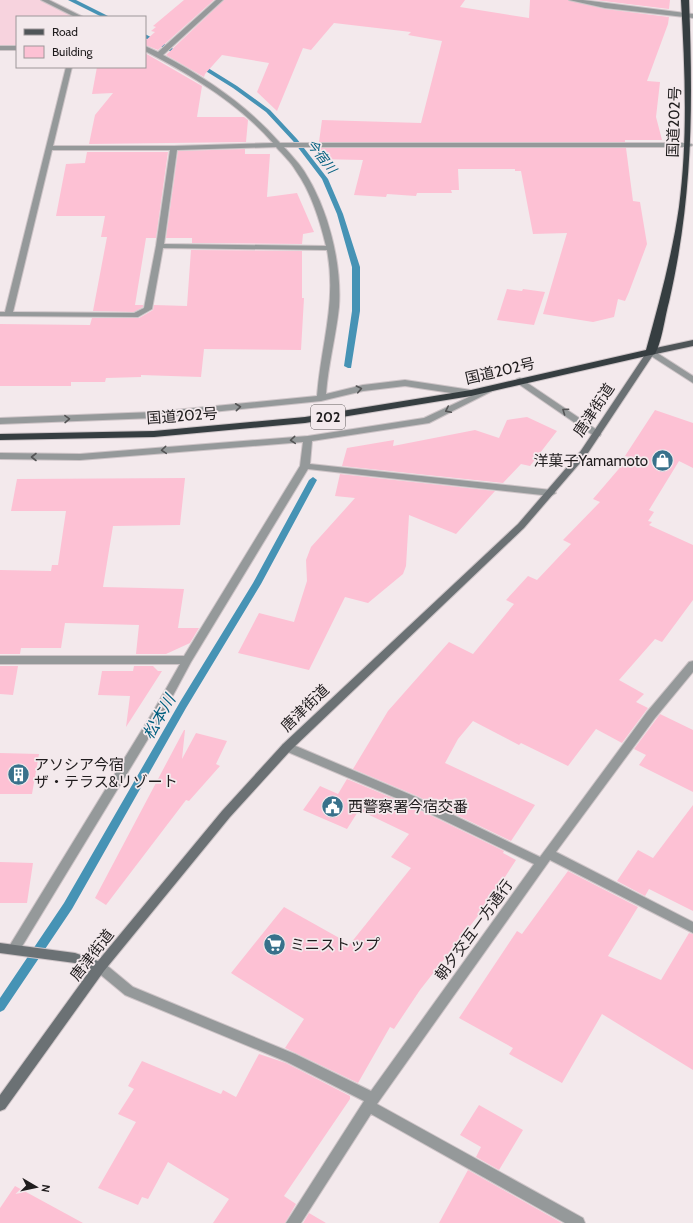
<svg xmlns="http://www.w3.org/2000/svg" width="693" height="1223" viewBox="0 0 693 1223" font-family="Cabin,'Noto Sans JP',sans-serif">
<rect width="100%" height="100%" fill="#f3e9ec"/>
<path fill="#f7d3de" d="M0 0H44L80 17H17V48H0Z"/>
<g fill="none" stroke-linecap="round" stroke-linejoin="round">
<path fill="#4693b5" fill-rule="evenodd" d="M68 0H76L110 17H102Z
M145 34 183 54 184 55 179 56 145 38Z
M196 63H200L237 86 270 110 297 139 328 179 343 214 360 267V311L351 368H348L344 366 352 311V267L337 214 322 179 293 141 266 112 233 88 196 65Z
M313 477 317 480 261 584 186 708 72 909 4 1010 0 1012V998L64 903 180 702 253 583 309 480Z"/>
</g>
<path fill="#fdc1d4" d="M184 0H214L158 50 145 45V41L155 32 151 31 156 27 153 26Z
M224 0H465L460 7 529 18 530 0H568L605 9 669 17 668 24 647 81 660 82 656 117 662 140H625V142H319L322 120 421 123 442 41 408 35 411 32 334 23 311 50 303 48 277 111 257 92 269 63 222 55 205 74 204 77 166 55Z
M595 0H670L669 9Z
M145 53 202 86 197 117H244L248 120 246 142 89 144 95 115 113 93 92 94 97 67H145Z
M319 148H626L633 201 640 202 647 244 629 292 625 301 618 299 614 317 593 322 543 314 567 233 533 234 521 171H515V169H458L459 190H451L452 193H417L416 196 387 194 386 197 354 195 363 160 318 159Z
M245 149V154H270L267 197 297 193 314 232 303 234 302 244 192 243V238H166L178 151Z
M87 152H168L156 238H146L135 305H143V307L134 312 93 311 107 237H101L105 216H56L66 164 85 163Z
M191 250 302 251V298H304L301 350 204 349 201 377 141 375V377L106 378 105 382H71V386H0V324L90 325 92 318H139L153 310 154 305 187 306Z
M507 289 522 291 523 289 545 292 534 325 497 320Z
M655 410 693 423V468L679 461 649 510 654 512 648 521 652 522 649 525 693 545V600L662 642 655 639 619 680 644 694 636 702 648 708 622 743 596 729 568 766 521 743 519 745 473 721 458 739 445 763 535 805 511 841 417 796 353 769 388 711 449 642 473 654 514 604 506 600 528 576 537 580 571 544 563 540 600 502 593 499 629 457 625 456Z
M527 417 557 431 530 466 521 464 503 483 342 466 347 448 394 440 393 446 475 430 499 438 507 420Z
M340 474 495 491 456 534 409 515 406 566 403 574 368 603 345 597 309 670 238 653 259 613 294 622 307 581 306 560 311 547 355 498 335 496Z
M185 478 180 525 113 526 103 587 184 589 178 628H199L190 643 166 654H136L139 625 65 623 61 648H21L20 654H0V570L51 571 52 565H58L66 511H11L17 479Z
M0 666H18L13 695 0 694Z
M134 666H153L158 671H162L126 727 130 696 98 695 102 671H133Z
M660 714 693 730V792L639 765 646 755 634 749Z
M184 730H185L182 759 196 733 227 741 216 764 220 766 189 801 186 800 106 905 95 898Z
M0 753 39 754 32 794H0Z
M347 779 407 804 504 851 503 853 516 860 494 894H495L420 990 394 1029 390 1027 358 1083 285 1048 304 1019 231 973 284 907 350 944 411 868 391 857 409 834 359 810 347 829 303 810 320 786 338 794Z
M693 805V911L649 889 645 896 617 881 638 850 653 858Z
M0 862 33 863 27 903H0Z
M568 871 638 907 608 956 661 980 689 933 693 934V1070L602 1014 562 1083 509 1054 513 1048 459 1018 517 931 522 934Z
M259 1054 286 1063 350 1096V1099L284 1196 296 1204 285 1223H213L229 1199 168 1162 148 1199 142 1197 138 1205 98 1188 136 1122 118 1114 134 1089 128 1086 142 1061 221 1094 223 1090 236 1097Z
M479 1105 523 1130 499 1170 476 1157 481 1147 460 1135Z
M468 1170 562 1223H439Z
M15 1186 83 1223H0V1208Z
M309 1213 326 1223H303Z"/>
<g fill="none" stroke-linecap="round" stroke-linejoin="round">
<defs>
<path id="street" d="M41 0H49L83 17H75Z
M216 0H223L163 55C206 78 248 106 280 143H689L693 145 689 147H284C291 155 298 162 304 171 328 208 342 263 339 307 336 336 328 365 326 394L363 385 405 380 471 390 474 391 475 394 494 385 498 388 429 423 312 441 310 464 551 490 556 493 551 496 308 469 191 662 162 716 18 953 14 954 10 953 8 949 10 945 154 710 180 664H0V656H184L300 466 303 442 80 460 0 459V453L80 454 308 436 424 418 471 396 405 386 363 391 321 401 154 418 0 424V418L154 412 317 396C321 344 337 303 327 250L163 248 152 309 138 317 0 316V312H5L66 67H72L53 146H174L273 143C238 103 191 75 145 51V46L158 52ZM276 147C283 155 291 162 296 171 311 192 320 221 326 246L164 244 177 150ZM52 150H170L156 246 144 308 134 313 13 312Z
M569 0H583L693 14V18L605 8Z
M0 46H17V50H0Z
M651 349 693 376V383L648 354 647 352Z
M520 378 600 432 601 434 600 436H594L517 383 516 381 517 379Z
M693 661V672L655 718 556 852 693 922V933L550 860 377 1104 583 1218 585 1223H565L371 1114 301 1223H286L364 1101 287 1062 125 995 96 971 94 967 96 963 100 962 104 963 133 987 295 1054 371 1091 534 864 408 803 283 750 282 747 283 744H291L416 797 540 857 647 712 689 662Z"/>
<path id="secondary" d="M651 349 655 352 586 456 524 528 291 750 230 817 104 971 5 1109 0 1111V1095L91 969 75 963 0 953V943L75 953 98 961 222 811 283 744 518 524 580 452 648 350Z"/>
<path id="primary" d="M693 340V346L651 355 647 352 651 349Z"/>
<path id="highway" d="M681 0H689C693 106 693 197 669 302 665 316 662 342 655 354L471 396 305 423 154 437 0 440V434L154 431 305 417 471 390 646 350C659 303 672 256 679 207 688 139 685 69 681 0Z"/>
</defs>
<use href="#street" stroke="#cdc4c7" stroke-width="2"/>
<use href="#secondary" stroke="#cdc4c7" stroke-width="2"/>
<use href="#primary" stroke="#cdc4c7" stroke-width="2"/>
<use href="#highway" stroke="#cdc4c7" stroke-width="2"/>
<use href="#street" fill="#95999a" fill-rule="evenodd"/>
<use href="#secondary" fill="#6b7174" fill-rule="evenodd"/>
<use href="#primary" fill="#4f5558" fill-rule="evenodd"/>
<use href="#highway" fill="#363e41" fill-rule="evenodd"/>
</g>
<defs><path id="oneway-chevron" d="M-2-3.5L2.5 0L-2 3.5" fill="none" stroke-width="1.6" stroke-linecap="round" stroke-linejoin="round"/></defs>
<g stroke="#545455">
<use href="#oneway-chevron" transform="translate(359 389) rotate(-12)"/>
<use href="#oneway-chevron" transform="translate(238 407) rotate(-6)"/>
<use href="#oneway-chevron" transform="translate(448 410) rotate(154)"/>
<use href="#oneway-chevron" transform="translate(565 411) rotate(-145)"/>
<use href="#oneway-chevron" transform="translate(67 419) rotate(-1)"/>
<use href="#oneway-chevron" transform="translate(293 440) rotate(175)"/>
<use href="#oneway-chevron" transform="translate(164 450) rotate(175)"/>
<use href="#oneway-chevron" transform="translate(34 457) rotate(-180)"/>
</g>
<defs>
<symbol id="shop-disc" viewBox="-11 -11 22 22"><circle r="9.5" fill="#38718b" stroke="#f3e9ec"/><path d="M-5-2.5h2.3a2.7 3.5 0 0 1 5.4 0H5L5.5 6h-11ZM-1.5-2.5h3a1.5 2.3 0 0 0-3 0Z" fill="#fff"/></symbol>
<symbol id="building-disc" viewBox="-11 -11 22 22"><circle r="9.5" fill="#38718b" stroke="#f3e9ec"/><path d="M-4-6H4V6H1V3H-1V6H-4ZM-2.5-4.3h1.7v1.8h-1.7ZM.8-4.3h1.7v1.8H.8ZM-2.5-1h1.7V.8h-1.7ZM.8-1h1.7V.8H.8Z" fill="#fff"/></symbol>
<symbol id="civic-disc" viewBox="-11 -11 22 22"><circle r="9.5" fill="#38718b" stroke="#f3e9ec"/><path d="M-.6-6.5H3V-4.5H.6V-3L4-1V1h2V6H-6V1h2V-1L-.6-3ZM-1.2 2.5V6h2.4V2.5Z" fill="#fff"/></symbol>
<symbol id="supermarket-disc" viewBox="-11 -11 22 22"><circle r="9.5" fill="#38718b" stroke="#f3e9ec"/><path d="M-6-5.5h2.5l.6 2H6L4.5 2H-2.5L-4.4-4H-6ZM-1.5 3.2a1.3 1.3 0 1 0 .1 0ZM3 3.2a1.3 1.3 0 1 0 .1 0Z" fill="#fff"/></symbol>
</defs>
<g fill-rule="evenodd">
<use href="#shop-disc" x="650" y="448" width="25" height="25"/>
<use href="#building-disc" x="6" y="762" width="25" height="25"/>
<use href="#civic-disc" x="320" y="794" width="25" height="25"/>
<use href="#supermarket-disc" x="262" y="932" width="25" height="25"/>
</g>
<g text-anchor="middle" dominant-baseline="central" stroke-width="3.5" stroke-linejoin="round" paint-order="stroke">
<g font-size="13" font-style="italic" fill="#005f7f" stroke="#f3e9ec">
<text transform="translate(322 156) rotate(52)">今宿川</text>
</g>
<rect fill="#f3e9ec" stroke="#5f5a5b" stroke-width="1" x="311" y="405" width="34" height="24" rx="3"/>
<g font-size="14" font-weight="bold" fill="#1f1c1d">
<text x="328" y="417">202</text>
</g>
<g font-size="15" fill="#1f1c1d" stroke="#f3e9ec">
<text transform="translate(674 122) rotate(-88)">国道202号</text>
<text transform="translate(500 371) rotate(-13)">国道202号</text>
<text transform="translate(594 410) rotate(-56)">唐津街道</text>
<text transform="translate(182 416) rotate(-4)">国道202号</text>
<text transform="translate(305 708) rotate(-44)">唐津街道</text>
<text transform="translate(474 930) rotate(-54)">朝夕交互一方通行</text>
<text transform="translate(92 955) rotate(-52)">唐津街道</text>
</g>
<g font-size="15" fill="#1f1c1d" stroke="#f3e9ec" text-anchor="start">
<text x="648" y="461" text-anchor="end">洋菓子Yamamoto</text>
<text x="34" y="765">アソシア今宿<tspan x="34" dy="17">ザ・テラス&amp;リゾート</tspan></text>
<text x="348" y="807">西警察署今宿交番</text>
<text x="290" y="945">ミニストップ</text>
</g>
<g font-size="16" font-style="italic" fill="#005f7f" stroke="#f3e9ec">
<text transform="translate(159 717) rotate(-60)">松本川</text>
</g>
</g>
<rect x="16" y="16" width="130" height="52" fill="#f3e9ec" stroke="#9e9799"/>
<rect x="24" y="29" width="20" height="6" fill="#4f5558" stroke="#9e9799"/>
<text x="52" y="36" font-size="12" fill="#1f1c1d">Road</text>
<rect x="24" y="46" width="20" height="12" fill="#fdc1d4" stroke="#9e9799"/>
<text x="52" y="56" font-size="12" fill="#1f1c1d">Building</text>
<g transform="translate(36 1187) rotate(99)" stroke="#f3e9ec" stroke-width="3" paint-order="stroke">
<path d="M0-3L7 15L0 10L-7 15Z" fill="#1f1c1d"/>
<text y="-6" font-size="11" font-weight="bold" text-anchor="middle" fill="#1f1c1d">N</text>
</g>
</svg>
